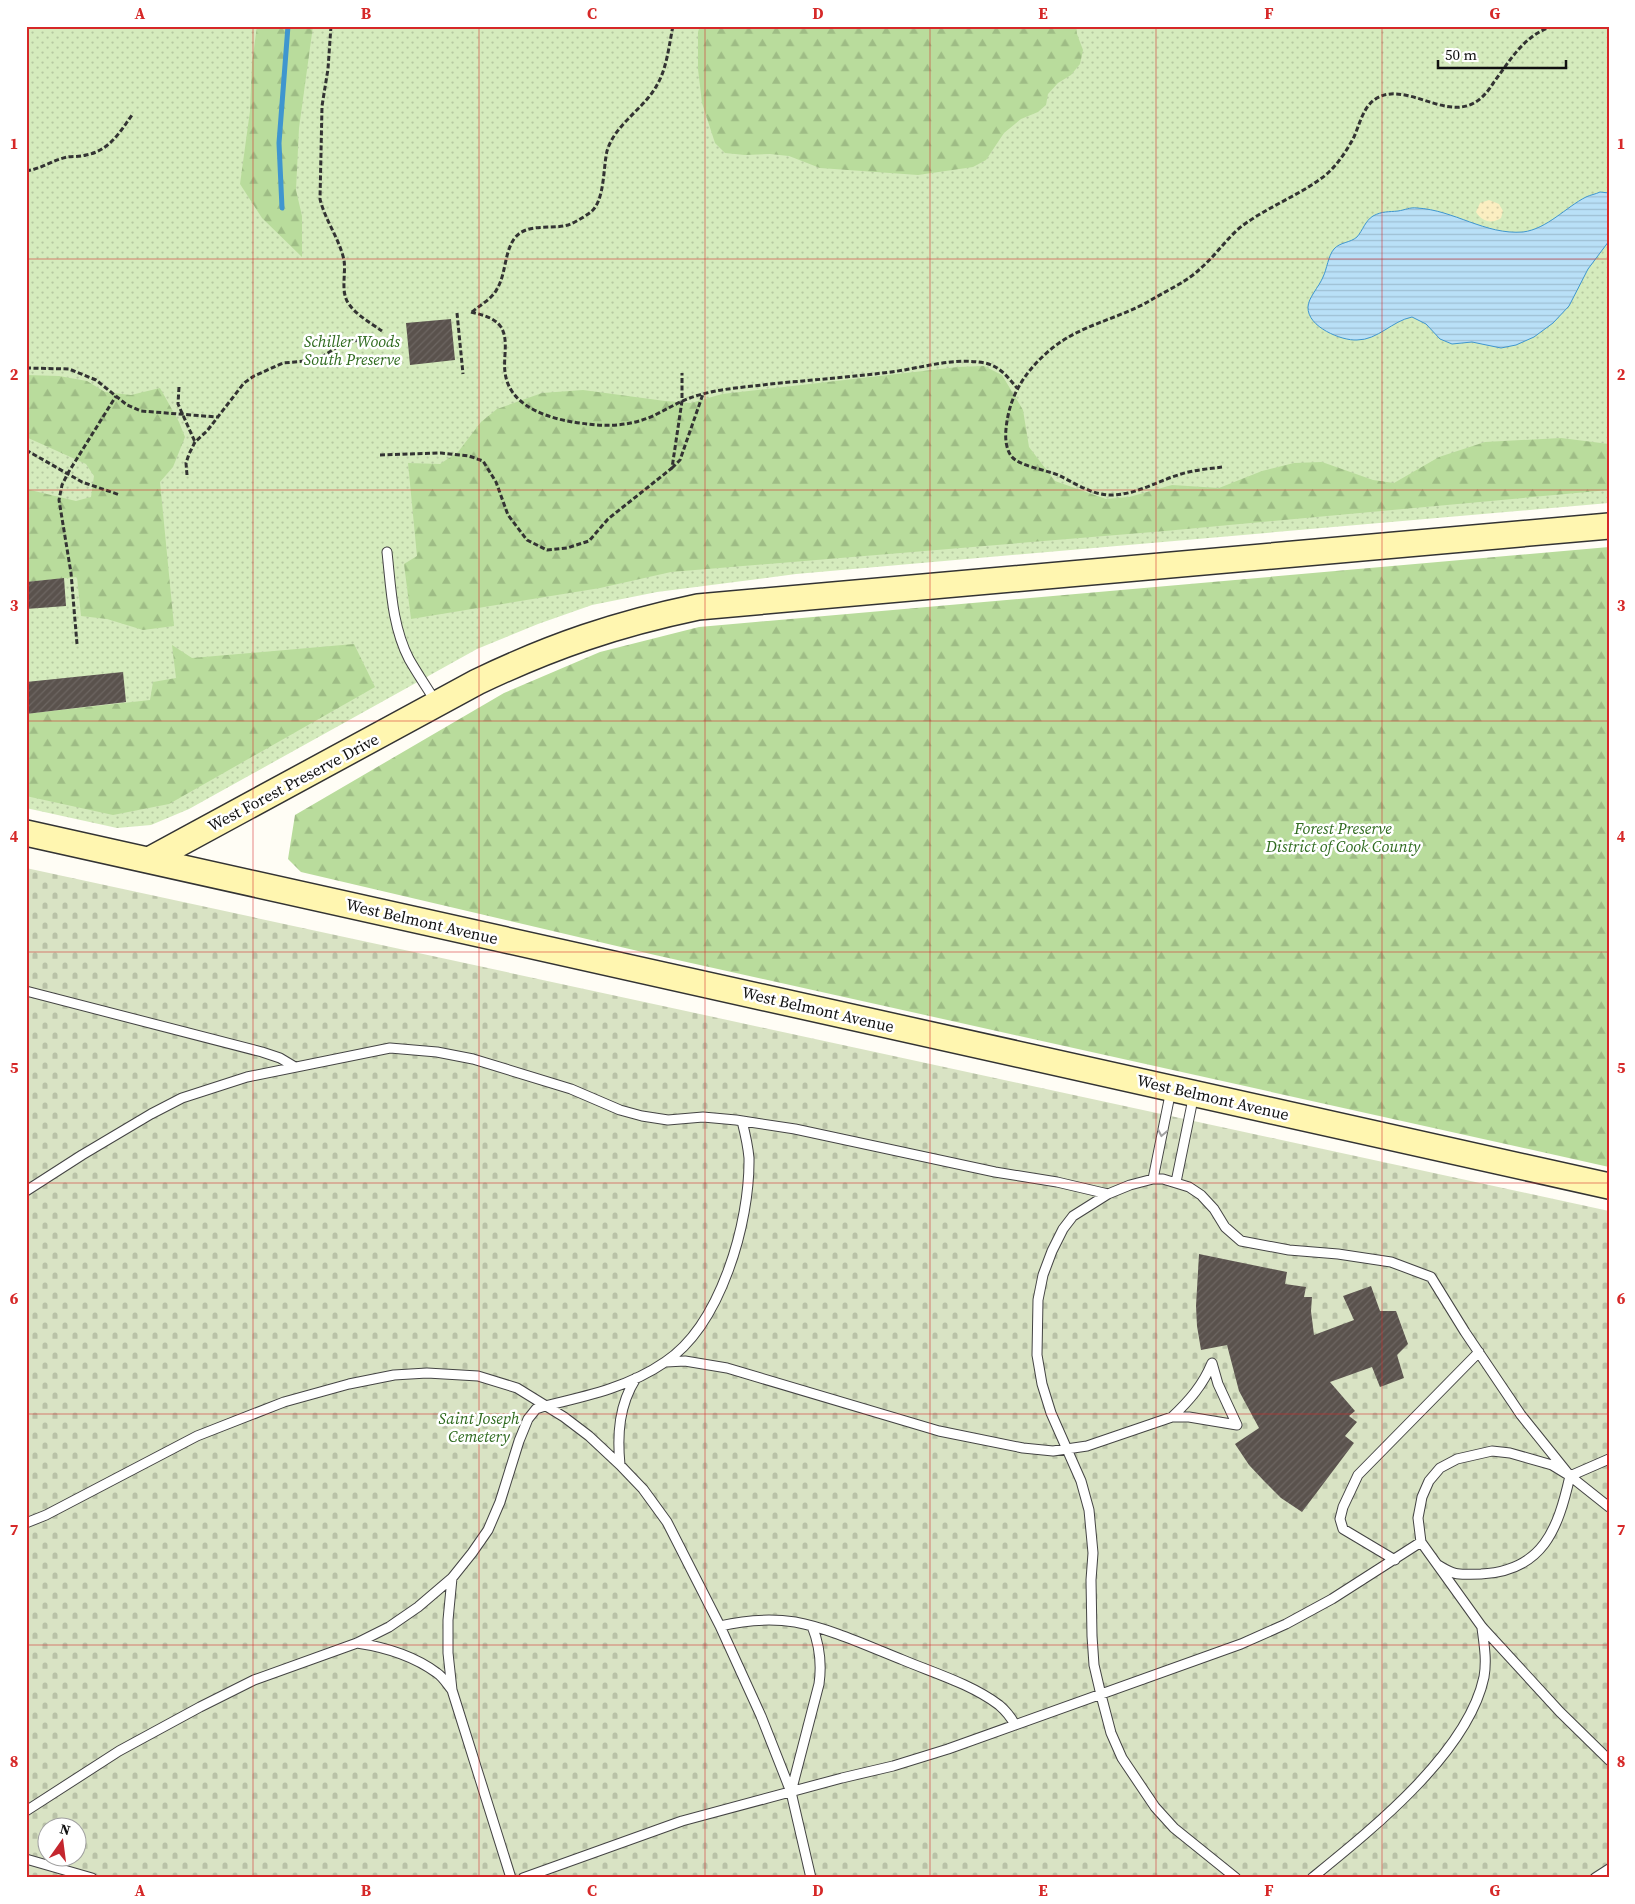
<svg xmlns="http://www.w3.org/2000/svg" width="1635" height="1904" viewBox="0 0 1635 1904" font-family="'Source Serif 4',serif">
<defs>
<pattern id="green-dots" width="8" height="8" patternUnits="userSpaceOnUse" patternTransform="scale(1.25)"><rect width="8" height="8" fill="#d5ebbd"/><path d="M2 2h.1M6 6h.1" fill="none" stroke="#b6c8a1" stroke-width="1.8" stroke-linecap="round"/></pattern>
<pattern id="forest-firs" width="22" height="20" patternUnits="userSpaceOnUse" patternTransform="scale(1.25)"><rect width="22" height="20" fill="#b9dc9c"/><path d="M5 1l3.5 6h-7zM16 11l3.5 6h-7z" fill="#9ebc85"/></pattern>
<pattern id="sand-dots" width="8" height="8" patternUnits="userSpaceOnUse" patternTransform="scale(1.25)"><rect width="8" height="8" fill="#fbeec1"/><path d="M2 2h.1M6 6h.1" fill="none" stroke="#d6cba5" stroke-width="1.8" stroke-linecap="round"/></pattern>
<pattern id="cemetery-stones" width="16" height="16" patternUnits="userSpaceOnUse" patternTransform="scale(1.25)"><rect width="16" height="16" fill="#d9e3c4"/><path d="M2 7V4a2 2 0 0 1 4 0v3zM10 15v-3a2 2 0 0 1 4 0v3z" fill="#b9c2a7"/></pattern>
<pattern id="water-rules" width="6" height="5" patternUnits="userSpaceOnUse" patternTransform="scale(1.25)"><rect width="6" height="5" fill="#b9e0f7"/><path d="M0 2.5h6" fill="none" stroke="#9ebfd3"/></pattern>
<pattern id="building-hatch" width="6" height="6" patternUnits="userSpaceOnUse" patternTransform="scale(1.25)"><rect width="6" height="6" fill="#5a524d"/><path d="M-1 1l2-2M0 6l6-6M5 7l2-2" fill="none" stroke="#6d6662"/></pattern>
</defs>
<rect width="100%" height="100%" fill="#fffdf5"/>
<path fill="url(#green-dots)" d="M26 26H1609V503L796 574 657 592 592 605 538 624 477 649 189 809 151 825 117 828 26 808Z"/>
<path fill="url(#forest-firs)" d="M257 26H313L299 128 296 190 302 216V257L262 218 240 184 250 111 252 63Z
M700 26H1076L1077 34 1083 50 1080 64 1071 75 1058 83 1048 94 1046 105 1038 112 1021 119 1004 133 986 160 973 167 918 175 820 168 789 156 770 154 745 155 725 153 715 143 702 103 698 69V32Z
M984 366 1002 375 1023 410 1029 447 1055 481 1106 499 1129 497 1172 485 1219 488 1262 471 1294 463 1322 462 1373 480 1394 483 1439 457 1485 442 1561 438 1609 444V490L1165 531 671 572 600 588 411 619 404 564 417 556 408 463 440 464 458 452 481 422 497 409 542 393 583 390 665 401 691 403 722 394 958 367Z
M26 375 59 376 87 381 105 392 131 395 160 388 179 422 185 437 173 467 160 482 174 626 143 630 107 619 81 616 77 577 26 582V489L76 501 91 497 94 476 86 464 26 437Z
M1609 547V1167L655 955 301 872 288 859 295 815 504 693 600 652 699 627Z
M354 644 375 687 169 804 113 815 26 796V714L150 700 153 682 176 678 172 645 192 658Z"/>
<path fill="url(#sand-dots)" d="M1489 200 1499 204 1503 211 1501 218C1492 224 1482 222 1476 212L1480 203Z"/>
<path fill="url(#cemetery-stones)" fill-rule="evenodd" d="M26 868 1609 1211V1878H26ZM48 1826H78V1856H48Z"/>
<path fill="url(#water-rules)" stroke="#3f96cf" d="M1600 192 1609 193V241L1588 269 1569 306 1553 323 1534 337 1516 345 1501 348 1472 342 1452 344 1440 339 1426 324 1412 317C1392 321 1378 340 1357 340 1342 341 1307 327 1308 307 1308 298 1319 287 1323 277 1327 269 1328 256 1334 249 1340 242 1350 243 1357 237 1363 230 1365 221 1373 216 1382 211 1389 212 1398 211 1405 210 1410 207 1417 208 1454 210 1485 235 1523 232 1547 229 1566 207 1586 197 1590 195 1596 194 1600 192Z"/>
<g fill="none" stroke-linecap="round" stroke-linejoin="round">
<path stroke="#3f96cf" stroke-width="5" d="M282 208 279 143 288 26"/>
</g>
<path fill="url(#building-hatch)" d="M451 319 455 360 410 365 406 323Z
M64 578 66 606 26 609V582Z
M123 672 126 702 26 714V682Z
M1199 1254 1287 1272 1285 1284 1306 1287 1304 1297H1312L1311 1311 1314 1335 1354 1320 1343 1296 1371 1286 1380 1311H1396L1408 1344 1397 1355 1404 1378 1380 1387 1372 1367 1330 1382 1355 1411 1349 1416 1357 1422 1345 1436 1354 1443 1302 1512 1281 1498 1264 1481 1249 1465 1235 1444 1259 1428 1239 1391 1227 1345 1201 1350 1197 1326 1196 1306Z"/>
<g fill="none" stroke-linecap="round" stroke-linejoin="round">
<defs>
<path id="service" d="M387 552C391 588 392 626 409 659 417 673 427 688 436 702
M26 991 262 1052 280 1058 295 1067
M1153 1179 1171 1090
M1176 1182 1194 1094
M26 1191 82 1155 151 1114 182 1098 247 1077 390 1048 437 1052 473 1059 571 1089 620 1110 642 1116 668 1120 703 1117 736 1120 795 1129 995 1172 1057 1182 1108 1194
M666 1362 685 1361 727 1368 939 1431 1023 1448 1053 1451 1087 1446 1172 1417H1189L1237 1425 1218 1384 1212 1363C1203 1385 1189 1401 1172 1417
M620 1465C617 1434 619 1405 636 1378
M1570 1476 1609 1459
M1609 1507 1570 1476 1552 1465 1510 1453 1492 1451 1457 1459 1440 1468 1429 1481 1422 1497 1418 1518 1421 1542 1482 1627 1560 1712 1609 1760
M26 1523 46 1515 197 1436 284 1402 349 1384 394 1375 427 1373 478 1376 517 1388 564 1417 589 1436 620 1465 643 1489 667 1522 720 1626 761 1716 791 1792 811 1878
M1395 1560 1343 1529 1340 1519 1343 1507 1358 1475 1479 1352
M1438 1565C1457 1577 1459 1574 1481 1574 1543 1571 1558 1529 1570 1476
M452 1578 448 1620V1653L452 1690 511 1878
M720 1626C746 1620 769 1618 795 1622 829 1628 870 1647 903 1660 934 1673 971 1684 999 1705 1006 1711 1011 1717 1015 1725
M357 1643C384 1647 414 1656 437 1673 443 1677 447 1684 452 1690
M791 1792 819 1684C822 1663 820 1646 812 1626
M26 1811 119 1751 200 1707 254 1680 357 1643 389 1627 418 1607 452 1578 472 1553 488 1530 500 1502 519 1441 528 1419 536 1409 545 1406C587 1396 629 1387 665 1362 721 1325 750 1222 749 1158 748 1146 745 1133 742 1121
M26 1859 92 1878
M523 1878 682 1821 842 1778 893 1766 948 1749 1241 1644 1286 1624 1332 1599 1421 1542
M1236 1878 1174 1828 1155 1807 1122 1758 1111 1733 1101 1695 1094 1665 1092 1636 1091 1580 1093 1553 1089 1510 1081 1481 1051 1413 1042 1384 1037 1355 1038 1300 1043 1275 1052 1251 1063 1229 1073 1216 1108 1194 1130 1185 1153 1179H1163L1189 1187 1201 1195 1214 1209 1225 1227 1241 1241 1289 1250 1338 1254 1391 1262 1431 1277 1465 1332 1521 1415 1570 1476
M1312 1878C1371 1830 1468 1753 1484 1677 1487 1660 1484 1644 1482 1628
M1595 1878 1609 1869"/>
<path id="secondary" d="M26 833 1609 1186
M149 860 477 682C552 646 617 624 698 607L1609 526"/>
</defs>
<use href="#service" stroke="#444" stroke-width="11"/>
<use href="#secondary" stroke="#333" stroke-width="28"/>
<path stroke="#333" stroke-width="3" stroke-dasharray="5 2.5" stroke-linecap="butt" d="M331 26 328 69 322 106 320 199C325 220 339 238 344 260 346 273 341 289 347 301 354 314 371 323 382 331
M1313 27 1315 26
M26 171C41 169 53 160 67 157 73 156 80 157 86 155 109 151 120 132 132 115
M471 312C482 315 494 317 501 327 509 340 503 358 505 372 509 410 557 421 588 424 611 427 634 425 655 415 671 407 685 398 703 394 725 388 748 387 770 384 811 380 851 377 891 372 922 368 953 357 985 363 999 366 1008 377 1017 388
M472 312C480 305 492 299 497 289 506 274 504 254 514 239 526 222 551 230 568 225 576 222 584 217 591 212 605 200 603 168 607 151 615 124 644 109 657 85 667 68 669 45 673 26
M457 313 463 374
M26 368 69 369 96 380 127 405 141 411 217 417
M179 387 178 404 195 442
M26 450 82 482 120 495
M380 455 441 453 469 456 483 461 496 482 508 515 527 540 547 550 567 548 589 541 608 519 672 468 682 401V373
M1222 467C1208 469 1192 470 1178 475 1156 482 1137 494 1113 495 1093 496 1075 483 1058 475 1046 470 1020 466 1012 457 1006 450 1005 438 1006 429 1009 396 1025 371 1050 350 1079 325 1119 319 1151 300 1168 290 1188 281 1201 268 1216 255 1227 238 1242 226 1266 208 1295 197 1319 180 1334 170 1344 155 1353 139 1359 127 1362 109 1374 100 1403 79 1443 120 1474 103 1483 98 1489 90 1494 82 1511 59 1525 34 1554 26
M672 468 680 460 703 394
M187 475 186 463 189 454 195 442 207 431 244 383 254 376 283 363 317 360 347 341 378 340
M77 644 71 573 59 500 62 485 68 473 116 396"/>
<use href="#service" stroke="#fff" stroke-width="9"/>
<use href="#secondary" stroke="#fff6b0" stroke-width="25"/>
</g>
<defs><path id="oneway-chevron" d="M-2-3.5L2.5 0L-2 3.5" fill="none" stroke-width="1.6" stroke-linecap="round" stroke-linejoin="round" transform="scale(1.25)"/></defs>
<use stroke="#a0a0a0" href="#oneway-chevron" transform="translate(1162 1133) rotate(101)"/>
<path fill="none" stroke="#d62828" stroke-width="1" stroke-opacity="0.55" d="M253 26V1878M479 26V1878M705 26V1878M930 26V1878M1156 26V1878M1382 26V1878M26 259H1609M26 490H1609M26 721H1609M26 952H1609M26 1183H1609M26 1414H1609M26 1645H1609"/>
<g text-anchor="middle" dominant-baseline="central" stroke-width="5" stroke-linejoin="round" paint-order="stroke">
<g font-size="16" font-style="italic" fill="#2f6b1f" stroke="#fff">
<text x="352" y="341">Schiller Woods<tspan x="352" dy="18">South Preserve</tspan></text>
<text x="1343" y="828">Forest Preserve<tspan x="1343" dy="18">District of Cook County</tspan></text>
<text x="479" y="1418">Saint Joseph<tspan x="479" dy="18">Cemetery</tspan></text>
</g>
<g font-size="16" fill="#111" stroke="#fff">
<text transform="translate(293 782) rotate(-28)">West Forest Preserve Drive</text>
<text transform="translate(422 921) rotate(13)">West Belmont Avenue</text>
<text transform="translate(818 1009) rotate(13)">West Belmont Avenue</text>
<text transform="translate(1213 1097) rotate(13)">West Belmont Avenue</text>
</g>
</g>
<rect width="1635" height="1904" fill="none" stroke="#ffffff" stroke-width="55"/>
<g transform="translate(62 1842) rotate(14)"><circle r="24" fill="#ffffff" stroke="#a0a0a0"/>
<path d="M0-4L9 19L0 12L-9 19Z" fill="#c4262e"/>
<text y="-8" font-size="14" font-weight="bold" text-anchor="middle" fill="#111111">N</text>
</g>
<path d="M1438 60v8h128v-8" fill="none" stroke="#111111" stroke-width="2.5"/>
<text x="1445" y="60" font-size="15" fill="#111111" stroke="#ffffff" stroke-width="4" paint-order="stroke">50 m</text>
<rect x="28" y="28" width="1580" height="1848" fill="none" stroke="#d62828" stroke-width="2"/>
<g font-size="16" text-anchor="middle" font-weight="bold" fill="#d62828">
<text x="140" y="19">A</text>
<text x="366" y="19">B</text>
<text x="592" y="19">C</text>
<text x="818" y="19">D</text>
<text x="1043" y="19">E</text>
<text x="1269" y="19">F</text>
<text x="1495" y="19">G</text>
<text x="14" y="149">1</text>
<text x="1621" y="149">1</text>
<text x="14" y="380">2</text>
<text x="1621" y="380">2</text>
<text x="14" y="611">3</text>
<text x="1621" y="611">3</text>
<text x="14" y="842">4</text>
<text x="1621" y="842">4</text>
<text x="14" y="1073">5</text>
<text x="1621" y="1073">5</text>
<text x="14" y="1304">6</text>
<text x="1621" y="1304">6</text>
<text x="14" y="1535">7</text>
<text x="1621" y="1535">7</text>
<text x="14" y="1767">8</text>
<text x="1621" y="1767">8</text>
<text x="140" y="1896">A</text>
<text x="366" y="1896">B</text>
<text x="592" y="1896">C</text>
<text x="818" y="1896">D</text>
<text x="1043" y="1896">E</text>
<text x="1269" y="1896">F</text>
<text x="1495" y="1896">G</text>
</g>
</svg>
